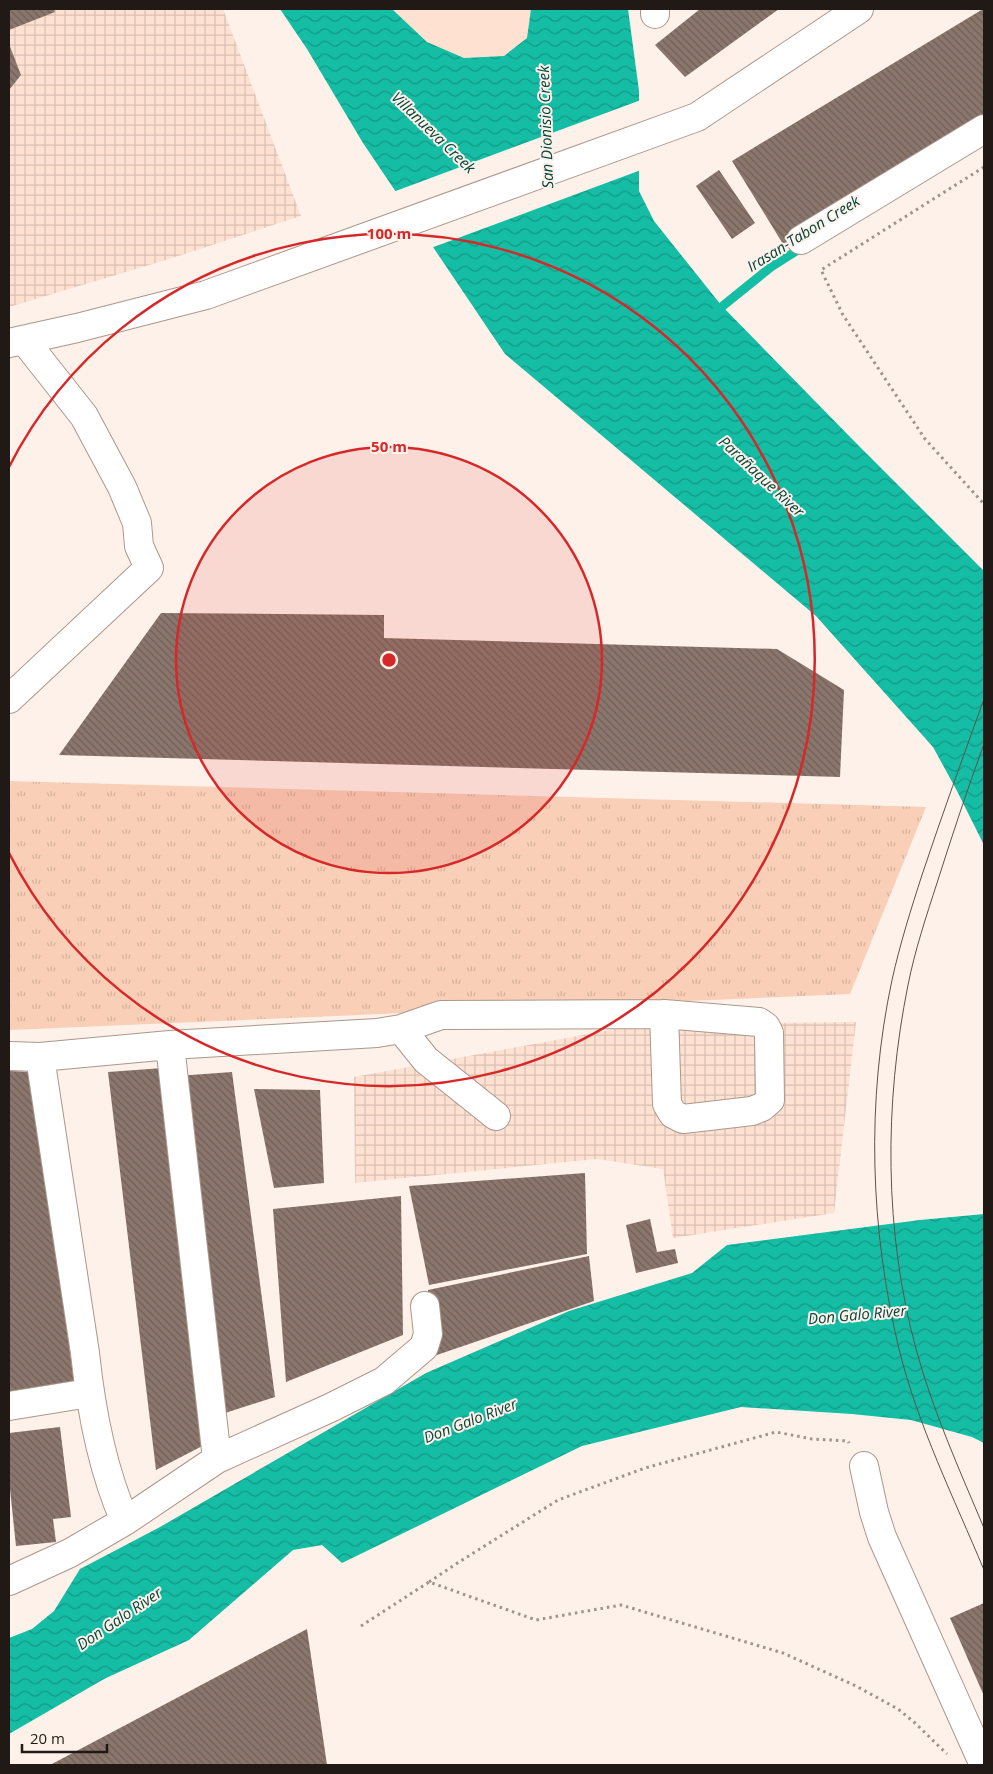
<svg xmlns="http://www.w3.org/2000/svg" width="993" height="1774" viewBox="0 0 993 1774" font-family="'Open Sans',sans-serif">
<defs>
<pattern id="industrial-grid" width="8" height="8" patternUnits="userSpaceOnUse" patternTransform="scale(1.25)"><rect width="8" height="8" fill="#fee1d1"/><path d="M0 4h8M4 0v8" fill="none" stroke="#d9c0b3"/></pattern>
<pattern id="grass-tufts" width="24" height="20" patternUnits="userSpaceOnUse" patternTransform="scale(1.25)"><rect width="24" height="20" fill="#f9cfb7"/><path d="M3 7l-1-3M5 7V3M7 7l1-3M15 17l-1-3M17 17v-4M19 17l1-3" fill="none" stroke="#d5b19c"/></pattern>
<pattern id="water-waves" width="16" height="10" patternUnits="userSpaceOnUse" patternTransform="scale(1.25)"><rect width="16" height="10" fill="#15bda5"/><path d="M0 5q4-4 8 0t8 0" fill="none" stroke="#139985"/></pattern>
<pattern id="building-back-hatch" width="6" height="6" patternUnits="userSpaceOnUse" patternTransform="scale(1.25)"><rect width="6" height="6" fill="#8a766c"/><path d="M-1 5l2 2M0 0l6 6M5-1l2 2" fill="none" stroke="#706058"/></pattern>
</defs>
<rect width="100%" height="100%" fill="#fef1e9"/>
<path fill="#fee1d1" d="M392 9H531L527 38 504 56 464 58 427 42Z"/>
<path fill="url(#industrial-grid)" d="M9 9H223L301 216 166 260 9 307Z
M856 1022 834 1213 673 1238 663 1169 597 1159 355 1183 354 1077 643 1024Z"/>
<path fill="url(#grass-tufts)" d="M9 781 926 807 850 994 9 1030Z"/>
<path fill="url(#water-waves)" d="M280 9H392L427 42 464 58 504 56 527 38 531 9H628L639 91V191L654 221 721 305 856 443 984 571V845L956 789 933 747 816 616 505 354 363 143 307 49Z
M984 1214V1443L972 1437 911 1420 852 1414 741 1407 582 1446 342 1563 322 1545 293 1550 189 1640 104 1679 9 1734V1638L32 1629 54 1611 80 1569 160 1527 426 1373 569 1311 692 1273 727 1245 920 1220Z"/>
<path fill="#fef1e9" d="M641 100V170L431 248 393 192Z"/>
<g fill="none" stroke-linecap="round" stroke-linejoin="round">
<path stroke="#15bda5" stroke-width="9" d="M714 313 771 267 804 246"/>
</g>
<path fill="url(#building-back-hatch)" d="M9 9H54L55 12 9 30Z
M700 9H779L685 77 655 45Z
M983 9H984V122L783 244 732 161Z
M9 44 21 75 9 90Z
M719 170 755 223 732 239 696 186Z
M161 613 384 615V638L777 649 844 690 840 777 59 755Z
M163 1068 210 1442 156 1470 108 1072Z
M9 1071 31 1072 75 1388 9 1397Z
M232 1072 275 1397 219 1415 177 1076Z
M254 1089 320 1090 324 1183 274 1188Z
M585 1173 587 1254 429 1285 409 1186Z
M401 1196 403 1335 286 1382 273 1209Z
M650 1219 657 1252 675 1249 678 1263 636 1273 626 1225Z
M589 1256 594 1301 434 1356 428 1290Z
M60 1427 71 1517 53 1519 56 1542 16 1546 9 1480V1433Z
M984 1603V1696L950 1618Z
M307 1629 327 1765H50Z"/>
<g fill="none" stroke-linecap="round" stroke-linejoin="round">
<defs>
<path id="minor" d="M655 9V14
M801 240 984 129
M9 343 77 328 206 295 697 117 859 9
M9 699 149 568 139 546 137 523 122 487 84 416 24 340
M401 1029 426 1060 496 1116
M170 1045 217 1459
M9 1056 40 1057 170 1045 377 1033 401 1029 441 1015 664 1014 759 1022 766 1027 769 1033 770 1100 762 1107 752 1111 683 1119 673 1114 667 1104 664 1014
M40 1057 85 1353C91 1410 102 1469 125 1521
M9 1406 89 1393
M864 1466 874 1512 882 1537 984 1765
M9 1581 70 1553 125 1521 217 1459 330 1408 384 1381 424 1347 428 1334 425 1306"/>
</defs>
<use href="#minor" stroke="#ab978c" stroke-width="30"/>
<path stroke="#9d928c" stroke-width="3" stroke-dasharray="2.5 4" stroke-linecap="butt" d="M984 167 821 270 843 315 925 439 984 504
M429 1582 459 1562 558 1500 645 1468 776 1432 812 1439 848 1441 849 1443
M361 1626 429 1582 536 1620 621 1605 783 1653 856 1686 898 1709 915 1723 947 1754"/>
<use href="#minor" stroke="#fff" stroke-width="28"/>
<path stroke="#5c534e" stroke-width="1" d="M984 699C963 757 942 815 922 875 911 909 900 944 892 980 866 1102 870 1228 899 1349 918 1426 954 1498 984 1570
M984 744C967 790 952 836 937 883 926 917 915 950 908 985 884 1104 884 1231 916 1349 933 1411 959 1469 984 1528"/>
</g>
<circle cx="389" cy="660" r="213" fill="#d62828" fill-opacity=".12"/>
<g fill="none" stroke="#d62828" stroke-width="2.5">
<circle cx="389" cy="660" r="213"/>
<path d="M9 467A426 426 0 1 1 9 853"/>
</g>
<g text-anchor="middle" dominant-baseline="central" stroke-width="4" stroke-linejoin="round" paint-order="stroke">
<g font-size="15" font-style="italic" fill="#02453c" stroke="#fef1e9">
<text transform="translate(545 127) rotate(-92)">San Dionisio Creek</text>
<text transform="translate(434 132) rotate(44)">Villanueva Creek</text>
<text transform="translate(803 233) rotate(-32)">Irasan-Tabon Creek</text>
<text transform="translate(762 476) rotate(43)">Parañaque River</text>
<text transform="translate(857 1314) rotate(-5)">Don Galo River</text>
<text transform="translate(470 1420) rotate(-21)">Don Galo River</text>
<text transform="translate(119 1618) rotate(-34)">Don Galo River</text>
</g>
</g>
<circle cx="389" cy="660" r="8" fill="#d62828" stroke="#fef1e9" stroke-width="2.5"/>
<g font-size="15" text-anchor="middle" font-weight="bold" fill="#d62828" stroke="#fef1e9" stroke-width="4" stroke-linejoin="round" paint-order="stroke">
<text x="389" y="239">100 m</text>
<text x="389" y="452">50 m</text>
</g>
<rect width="993" height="1774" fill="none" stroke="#211915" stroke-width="20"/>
<path d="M22 1744v8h85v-8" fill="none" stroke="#211915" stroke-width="2.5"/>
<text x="30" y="1744" font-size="15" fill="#211915" stroke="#fef1e9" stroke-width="4" paint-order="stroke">20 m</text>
</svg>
